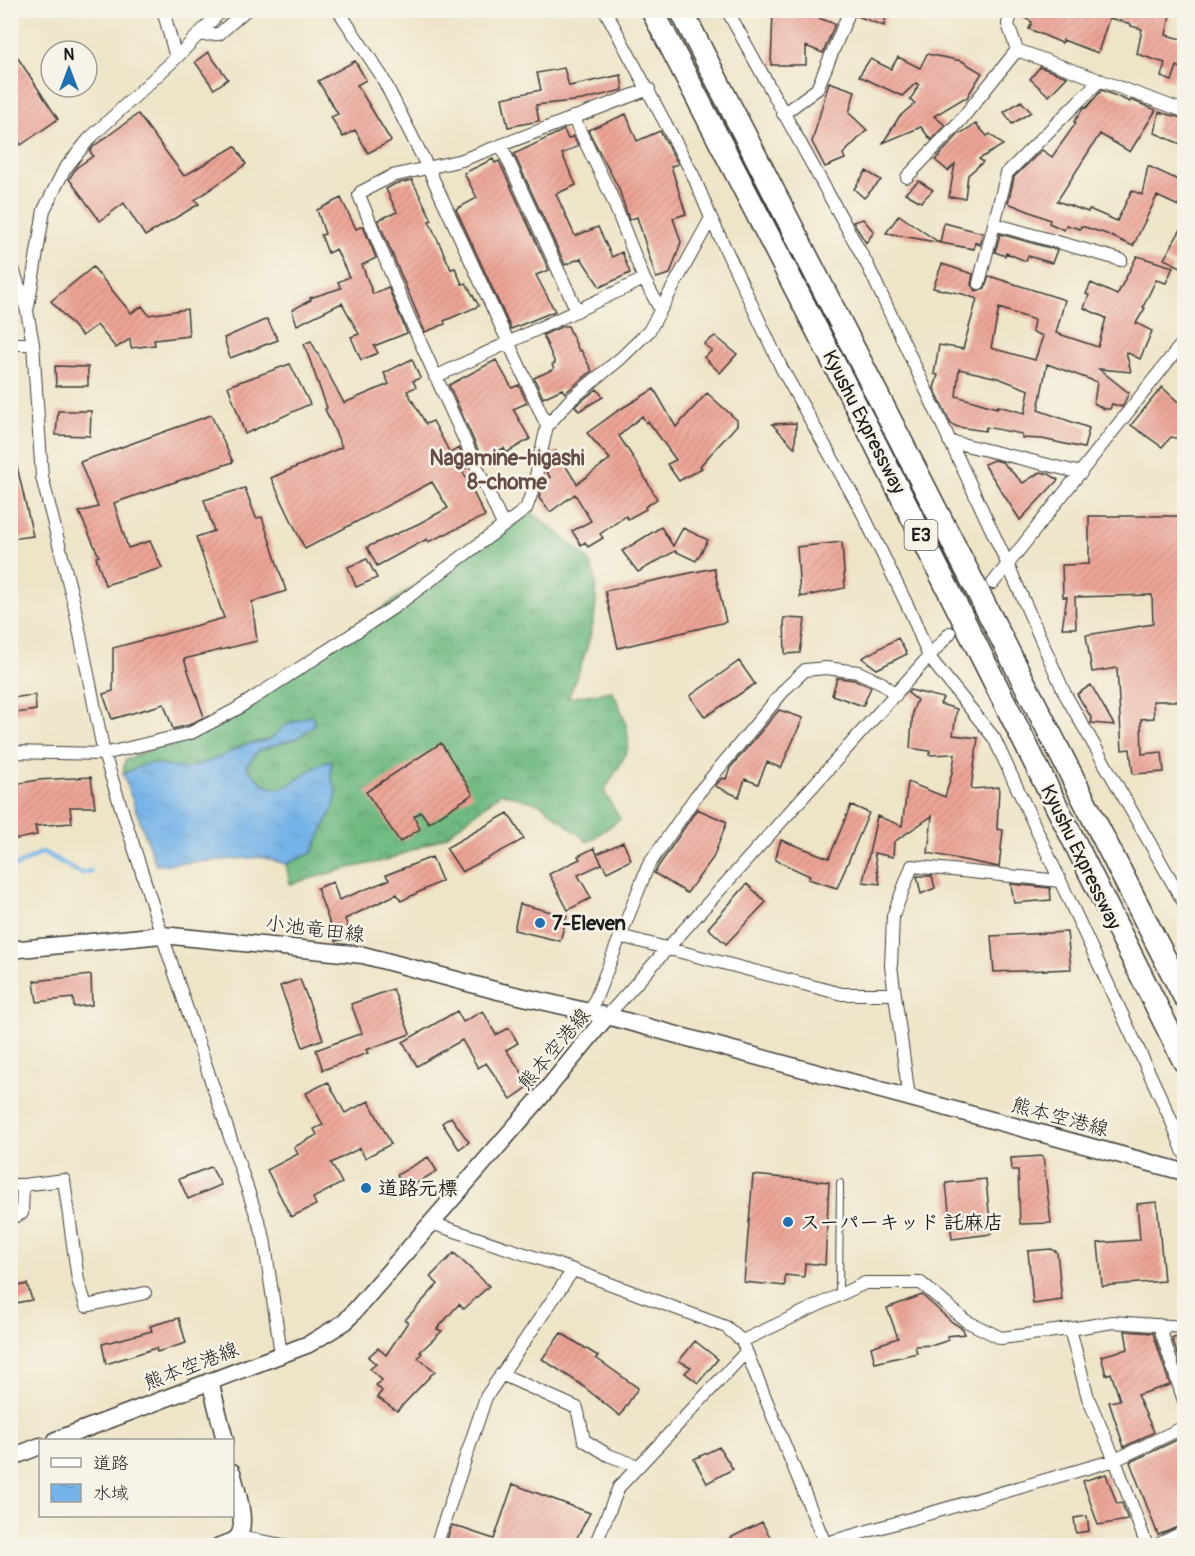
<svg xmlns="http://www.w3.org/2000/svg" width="1195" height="1556" viewBox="0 0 1195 1556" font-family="Pangolin,'Klee One',sans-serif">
<defs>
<pattern id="forest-crowns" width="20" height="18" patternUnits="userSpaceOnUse" patternTransform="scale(1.5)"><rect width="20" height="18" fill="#6fba82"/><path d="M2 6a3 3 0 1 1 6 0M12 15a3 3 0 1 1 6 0" fill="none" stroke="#5a966a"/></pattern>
<pattern id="water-ripples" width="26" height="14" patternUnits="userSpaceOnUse" patternTransform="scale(1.5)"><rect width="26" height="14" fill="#75b3e8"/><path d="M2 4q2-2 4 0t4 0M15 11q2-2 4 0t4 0" fill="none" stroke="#6599c6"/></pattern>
<pattern id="building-hatch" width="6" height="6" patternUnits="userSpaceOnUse" patternTransform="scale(1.5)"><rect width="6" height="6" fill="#eda497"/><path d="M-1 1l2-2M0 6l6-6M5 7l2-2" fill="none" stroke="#cb8d82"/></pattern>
</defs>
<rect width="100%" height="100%" fill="#f7f3e8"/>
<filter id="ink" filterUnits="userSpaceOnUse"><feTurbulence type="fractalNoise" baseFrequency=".0167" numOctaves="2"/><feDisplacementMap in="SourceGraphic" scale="12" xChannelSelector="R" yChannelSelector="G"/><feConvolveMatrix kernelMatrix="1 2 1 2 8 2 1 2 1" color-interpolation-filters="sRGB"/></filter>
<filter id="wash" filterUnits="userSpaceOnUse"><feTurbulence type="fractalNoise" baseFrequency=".008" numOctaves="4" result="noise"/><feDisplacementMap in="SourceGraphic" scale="24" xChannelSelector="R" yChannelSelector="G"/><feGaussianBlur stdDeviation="1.35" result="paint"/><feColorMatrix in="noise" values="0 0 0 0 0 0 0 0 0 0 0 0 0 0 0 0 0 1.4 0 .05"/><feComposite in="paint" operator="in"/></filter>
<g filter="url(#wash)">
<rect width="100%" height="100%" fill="#eee5c8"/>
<path fill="url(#forest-crowns)" stroke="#466b4f" stroke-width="1.5" d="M526 509C540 520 582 549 590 563 608 599 583 663 568 698L612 691C620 705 632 734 627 750 622 764 611 778 604 792L620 819 588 842 541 804 501 793 446 836 420 847 387 860 345 869 290 884 286 864 312 853 334 806 337 794 331 776V761C293 770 286 815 246 766L259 750 297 738 315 724 311 715 286 725 269 740 244 745 220 757 184 769 149 763 123 774 125 760 191 733 235 710Z"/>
<path fill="url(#water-ripples)" stroke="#486882" stroke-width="1.5" d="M311 715 315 724 297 738 259 750 246 766C284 815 294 770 331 760V776L337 794 334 806 312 853 286 864 261 857 156 865 123 774 149 763 184 769 220 757 244 745 269 740 286 725Z"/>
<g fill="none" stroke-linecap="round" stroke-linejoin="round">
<path stroke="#75b3e8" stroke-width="4.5" d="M10 869 43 852 81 873 91 871"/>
</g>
<g id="blocks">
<path fill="url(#building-hatch)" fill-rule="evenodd" d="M773 10H797L835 24 823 53 806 46V65H771Z
M858 10H887L884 26 857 16Z
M1021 10H1171L1166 35 1185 40V70L1177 66 1172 81 1161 77 1165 63 1137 54 1142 29 1131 26V24L1109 18 1098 53 1063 40 1062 43 1029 29 1032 22 1020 15Z
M10 46 58 119 21 145 16 136 10 139Z
M208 52 228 79 214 89 195 62Z
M927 54 962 61 982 73 966 99 964 98 934 116 945 125 931 140 921 127 883 143 899 117 915 103 910 100 919 85 916 83 902 96 859 76 870 59 891 69 898 57 920 68Z
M355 61 366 80 357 85 391 141 368 153 355 130 343 137 331 117 338 114 318 81Z
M1040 67 1067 77 1049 96 1030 79Z
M564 68 569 86 621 75 623 90 582 100 536 105 539 121 508 127 502 98 541 90 537 73Z
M829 82 855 91 849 113 867 130 843 154 845 159 825 167 812 142Z
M1102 90 1130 102 1131 100 1156 110 1130 152 1100 134 1057 201 1088 212 1089 209 1117 221 1132 190 1142 195 1148 166 1185 183V209L1157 196 1133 246 1104 233 1081 226 1080 229 1066 225 1064 230 1049 223 1050 220 1008 203 1014 177 1042 150 1052 157 1076 123 1074 122 1084 107 1086 108Z
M1021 101 1031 112 1012 124 1004 112Z
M1159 112 1185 119V146L1155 133Z
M138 114 184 176 235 146 246 164 195 200 199 204 145 236 124 203 100 221 69 179 76 168 93 156 90 151 94 146Z
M626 114 637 141 660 131 678 164 671 166 686 214 673 218 681 242 670 274 656 278 637 217 629 220 619 189 588 130Z
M976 124 987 136 990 134 1003 145 979 159 983 162 968 175 965 198 949 197 955 164 948 171 935 160 959 134Z
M564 130 568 139 573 136 578 146 562 154 576 185 556 194 575 236 598 227 612 257 622 252 630 273 600 287 581 258 565 265 514 154Z
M493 159 495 163 499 161 549 270 536 275 555 311 511 329 456 209 477 198 464 173Z
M866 171 881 180 864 198 854 189Z
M412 180 432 220 429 221 451 269 455 268 462 284 466 283 479 306 444 321 445 324 425 332 378 220 397 212 386 189 395 184Z
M919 181 933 190 921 202 905 193Z
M341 198 356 229 363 226 376 258 362 265 373 294 388 287 407 333 374 346 378 353 361 360 351 337 359 334 342 303 297 325 292 310 311 300 310 298 341 288 338 282 349 277 336 249 328 253 321 235 325 234 317 210Z
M899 215 940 243 944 223 983 233 980 245 975 242 974 249 886 233Z
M863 219 874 232 866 243 853 222Z
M1185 222V269L1164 259Z
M1000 234 1057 250 1052 263 1028 256 1026 261 1006 253 1005 256 995 252Z
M1137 256 1173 267 1166 283 1156 280 1143 307 1145 308 1136 323 1152 331 1140 359 1126 352 1131 372 1099 369 1129 393 1122 407 1112 404 1110 409H1104L1094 403 1097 382 1047 364 1038 410 1089 428 1084 448 1042 439 1022 438V434L986 427 985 431 958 427 951 424 934 388 938 375 934 374 939 345 963 349 977 299 963 294 933 288 942 264 973 274 971 285 976 291 985 288 989 276 1065 300 1056 333 1098 347 1106 318 1084 308 1089 295 1086 294 1091 283 1117 295ZM999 308 1034 320 1032 332 1043 336 1035 360 991 348ZM959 369 998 378 1029 390 1025 413 998 406 997 408 956 396Z
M93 267 131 313 142 306 149 315 187 309 189 336 154 340 155 345 131 348 130 339 116 348 97 325 82 336 51 301Z
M267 319 278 340 230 358 224 338Z
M563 326H568L579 351 581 350 592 371 565 393 562 389 543 398 534 378 554 369 552 365 555 363 543 335Z
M715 336 737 354 720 373 704 357 712 351 704 344Z
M311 341 344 403 389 384 384 373 412 359 420 378 413 381 416 387 407 391 426 424 433 421 450 453 459 448 468 467 462 470 485 516 428 542 427 539 377 566 367 547 418 524 448 508 432 482 305 549 271 478 342 447 325 409 327 408 304 344Z
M496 360 512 388 519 385 527 403 513 409 530 439 506 453 504 448 482 459 449 385Z
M290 364 310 404 245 434 228 386Z
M55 366 88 367V386H56Z
M1162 387 1177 401 1185 402V440L1171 437 1162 447 1131 425Z
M597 389 603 397 579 411 575 406Z
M654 389 676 427 707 393 737 420V425L700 466 702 468 679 481 667 464 676 460 648 421 646 423 642 416 619 436 636 462 657 499 645 507 646 509 628 519 626 516 600 534 603 538 588 547 585 542 581 545 572 531 591 521 575 494 550 512 539 498 543 482 550 477 546 471 549 455 556 451 577 484 610 459 587 433 619 410Z
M58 411H91L90 436 56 435Z
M211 415 233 462 114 503 128 548 150 541 162 568 105 585 96 557 99 556 79 512 98 507 80 462Z
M796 423 795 448 772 424Z
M994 460 1002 462 1023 483 1040 472 1049 474 1058 480 1020 520 984 464Z
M16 462 33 536 10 539V463Z
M245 488 256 518 262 517 286 591 252 602 257 641 184 659 204 717 189 725 173 729 164 704 112 719 103 694 113 691V648L224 618 196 537 214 531 204 500Z
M1089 516H1184L1185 591 1180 590 1181 620H1184L1185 701H1153L1154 718 1141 719 1142 754 1162 752 1164 772 1133 774 1130 749 1122 750 1117 668 1092 672 1086 635 1153 624 1152 595 1075 597 1076 628H1062L1067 597H1063L1062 565 1089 564Z
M661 527 673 546 683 528 708 540 696 561 675 551 638 572 622 551Z
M842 542 845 588 800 597 797 547Z
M367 559 377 578 356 587 348 567Z
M714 568 726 622 618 648 605 591Z
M784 618 805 619 800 653 785 654Z
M898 638 907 654 877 669 862 658Z
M739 661 755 684 705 717 690 696Z
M837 678 855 680 871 687 863 706 832 695Z
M1091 685 1114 725 1091 723 1092 719 1077 694Z
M910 690 943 698 940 704 957 709 953 735 978 738 971 789 999 787 997 829 1003 830 999 867 928 853 932 816 894 842 893 857 874 853 880 884 863 882 877 816 902 826 908 782 945 797 952 773 955 754 929 755 930 751 910 748 913 710 917 700 908 693Z
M35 695 36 710 10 714V698Z
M779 710 803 718 781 768 767 762 758 784 745 779 739 797 715 786 722 778 726 779 730 768Z
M441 743 473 794 429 823 421 812 414 816 420 829 400 842 366 792Z
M91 777 95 807H70L72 823 35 826 37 835 13 840 10 830V785L38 780Z
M851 805 869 813 837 888 808 879 810 876 775 860 781 840 829 858Z
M697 809 727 822 713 858 687 893 654 873Z
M508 813 524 839 462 872 446 848Z
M623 842 631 860 607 872 597 854Z
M594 848 602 864 578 875 591 898 568 910 549 874 580 859 578 856Z
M432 857 442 881 401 901 397 894 345 919 351 937 336 941 317 888 333 882 339 900 389 880 386 875Z
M917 876H932L935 888 921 894Z
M747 884 766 902 726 944 708 928Z
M1011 884 1050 888 1051 900 1014 903Z
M520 904 567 916 560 941 514 930Z
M1067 932 1071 969 994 972 991 936Z
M91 975 92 1005 74 1007 73 998 37 1002 34 981Z
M300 979 323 1039 303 1047 280 986Z
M393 989 410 1034 366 1050 368 1053 323 1070 316 1050 362 1033 351 1004Z
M457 1011 463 1022 483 1011 496 1035 509 1028 518 1043 506 1050 531 1085 511 1099 486 1063 478 1068 462 1040 417 1066 403 1042Z
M328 1082 345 1113 369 1101 391 1144 365 1158 360 1148 331 1163 342 1183 313 1198 316 1205 291 1217 267 1170 298 1154 294 1147 317 1135 314 1129 323 1125 306 1093Z
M451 1117 469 1142 459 1149 442 1123Z
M1043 1156 1051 1223 1020 1224 1018 1170H1012L1011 1158Z
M428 1157 437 1171 405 1190 397 1175Z
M211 1167 221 1185 188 1199 179 1179Z
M753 1175 829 1182 825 1265 805 1263 804 1277 785 1275V1286L744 1282Z
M986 1179 991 1234 952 1239 946 1183Z
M1157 1202 1164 1281 1102 1286 1098 1243 1140 1240 1137 1204Z
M1051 1249 1057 1252 1062 1300 1033 1304 1028 1251Z
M454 1253 489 1286 464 1309 459 1304 437 1329 442 1331 420 1352 422 1353 418 1358 435 1371 397 1411 377 1397 382 1391 376 1385 382 1380 370 1369 376 1364 368 1357 378 1348 386 1355 408 1322 405 1320 438 1284 430 1277Z
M27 1284 32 1300 10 1304V1288Z
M922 1295 952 1322 963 1329 965 1334 947 1336 949 1340 934 1345 915 1346 917 1353 875 1363 871 1347 898 1338 887 1308Z
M179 1318 186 1343 157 1352 156 1348 106 1364 102 1344 152 1331 150 1326Z
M1125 1331 1153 1333 1170 1385 1137 1395 1154 1432 1124 1447 1109 1402 1120 1400 1111 1373 1106 1375 1101 1356 1128 1349Z
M561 1333 598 1356 596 1358 638 1388 620 1416 579 1383 542 1359Z
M1185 1337V1376L1172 1338Z
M695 1341 718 1359 698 1383 685 1373 691 1367 679 1361Z
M1185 1436V1524L1158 1535 1130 1462Z
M719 1447 733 1469 707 1483 694 1459Z
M1106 1474 1117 1504 1122 1503 1128 1520 1098 1525 1083 1481Z
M513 1484 590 1513 573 1545H445L452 1525 494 1539Z
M1087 1516 1089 1531 1076 1533 1074 1518Z
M762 1522 774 1545H716Z"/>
</g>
</g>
<g filter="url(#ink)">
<use href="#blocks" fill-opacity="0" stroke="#3c3a36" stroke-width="1.5"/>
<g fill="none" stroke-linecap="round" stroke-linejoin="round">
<defs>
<path id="lane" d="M839 1294 840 1183"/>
<path id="street" d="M163 10 176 58
M338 10 381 75 428 168 547 426
M605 10 693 175 711 218 782 369 861 510 912 615 929 657 994 738 1172 1122 1184 1153
M727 10 868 266 1008 565 1065 694 1184 903
M1013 10 1008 24 1017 50 1184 111
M199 35 219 34 246 10
M783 114 817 89 850 10
M573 117 610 193 644 279 660 309
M501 145 577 311
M907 177 960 121 1017 50
M994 224 1121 260
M10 260 27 311 33 344 42 477 74 604 104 754 162 935 264 1238 281 1354
M979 283 1007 173 1100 80
M28 307 44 210 64 170 89 139 176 58 222 10
M10 344H33
M435 377 644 279
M949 441 1081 473
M503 525 408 315 359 195 361 192 392 176 462 160 649 89
M993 583 1184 341
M10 752 104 754 191 733 235 710 396 606 526 509 533 489 547 426 570 400 620 359 649 331 711 218
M620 936 842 994H894
M590 1013 648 866 696 796 786 688 805 670 826 668 858 672 882 683 896 695
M607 1016 950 633
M909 1097 891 966 893 916 912 866 1060 881
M10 1185H23L64 1180 78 1280 86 1306 145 1293
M10 1219 22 1213 23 1185
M431 1223 573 1270 726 1327 742 1341 826 1546
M1159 1325 1184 1401
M1070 1329 1113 1322 1184 1327
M742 1341 865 1283H921L966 1321 1001 1338 1070 1329 1088 1398 1115 1460 1147 1546
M501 1374 577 1408 584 1440 608 1455 638 1466
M238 1537 288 1546
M436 1546 486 1397 573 1270
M592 1546 598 1538 619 1487 746 1352
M816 1546 1115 1460 1184 1427
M1155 1546 1184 1532"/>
<path id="secondary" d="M10 950 162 935 363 955 498 991 607 1016 1184 1172
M210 1381 225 1440
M56 1440 309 1344 345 1322 539 1099 607 1016
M10 1458 40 1446
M219 1546C225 1544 232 1543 237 1538 249 1525 236 1488 232 1472"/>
<path id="highway" d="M652 10 870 433 1184 1061
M681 10 1184 996"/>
</defs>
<use href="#lane" stroke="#3c3a36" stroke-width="8"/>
<use href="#street" stroke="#3c3a36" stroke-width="14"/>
<use href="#secondary" stroke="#3c3a36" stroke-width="19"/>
<use href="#highway" stroke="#3c3a36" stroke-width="25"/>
<use href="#lane" stroke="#fff" stroke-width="6"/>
<use href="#street" stroke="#fff" stroke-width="12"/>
<use href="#secondary" stroke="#fff" stroke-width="16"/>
<use href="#highway" stroke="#fff" stroke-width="22"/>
</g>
</g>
<g fill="#1f6fb2" stroke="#f7f3e8" stroke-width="2">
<circle cx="540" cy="923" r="6"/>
<circle cx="366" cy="1188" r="6"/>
<circle cx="788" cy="1222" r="6"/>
</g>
<g text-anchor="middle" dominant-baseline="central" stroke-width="5" stroke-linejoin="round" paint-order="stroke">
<rect fill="#f7f3e8" stroke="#5e5c59" stroke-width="1.5" x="904.5" y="520" width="33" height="30" rx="4.5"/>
<g font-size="18" font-weight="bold" fill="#1c1c1c">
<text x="921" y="535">E3</text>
</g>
<g font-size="20" fill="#1c1c1c" stroke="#f7f3e8">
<text transform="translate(864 422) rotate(63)">Kyushu Expressway</text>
<text transform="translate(1081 857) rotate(64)">Kyushu Expressway</text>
<text transform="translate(315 929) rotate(7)">小池竜田線</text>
<text transform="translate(554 1049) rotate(-50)">熊本空港線</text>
<text transform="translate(1060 1117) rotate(15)">熊本空港線</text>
<text transform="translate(191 1366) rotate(-21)">熊本空港線</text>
</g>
<g font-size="20" font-weight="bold" fill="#1c1c1c" stroke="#f7f3e8" text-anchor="start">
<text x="552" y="923">7-Eleven</text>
<text x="378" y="1188">道路元標</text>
<text x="800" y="1222">スーパーキッド 託麻店</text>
</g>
<g font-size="21" font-weight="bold" fill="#654c47" stroke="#f7f3e8">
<text x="507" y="458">Nagamine-higashi<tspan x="507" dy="24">8-chome</tspan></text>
</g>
</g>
<rect width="1195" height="1556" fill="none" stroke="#f7f3e8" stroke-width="36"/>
<rect x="39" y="1439" width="195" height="78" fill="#f7f3e8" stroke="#9f9d96" stroke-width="1.5"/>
<rect x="51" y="1458" width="30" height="9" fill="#ffffff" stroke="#9f9d96" stroke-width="1.5"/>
<text x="93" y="1469" font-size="18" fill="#1c1c1c">道路</text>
<rect x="51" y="1484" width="30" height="18" fill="url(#water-ripples)" stroke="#9f9d96" stroke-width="1.5"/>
<text x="93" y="1499" font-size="18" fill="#1c1c1c">水域</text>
<g transform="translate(69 69)"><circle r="28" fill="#f7f3e8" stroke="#9f9d96" stroke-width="1.5"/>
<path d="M0-4.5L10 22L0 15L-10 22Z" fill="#1f6fb2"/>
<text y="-9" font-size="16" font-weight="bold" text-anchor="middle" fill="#1c1c1c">N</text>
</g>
</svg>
